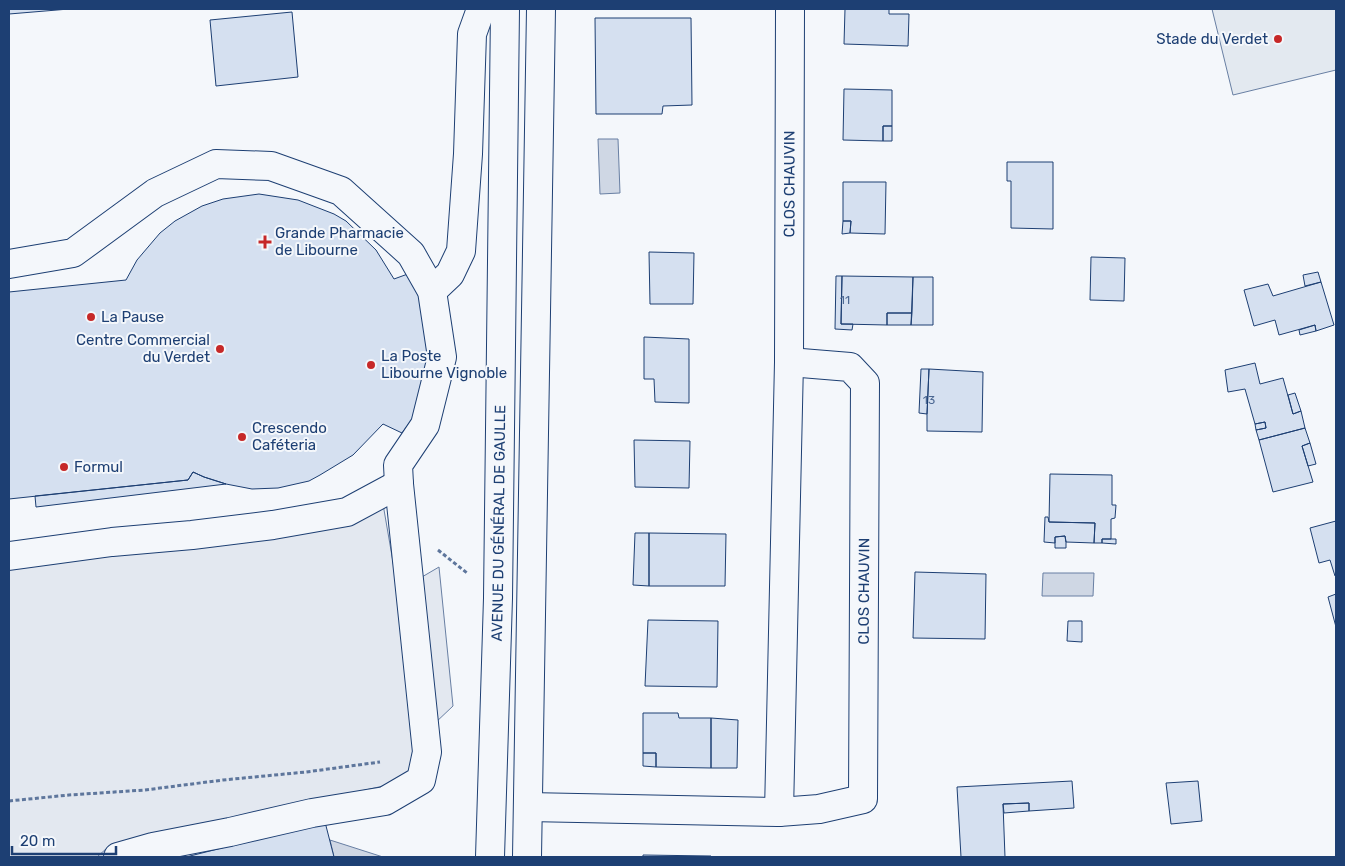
<svg xmlns="http://www.w3.org/2000/svg" width="1345" height="866" viewBox="0 0 1345 866" font-family="Rubik,sans-serif">
<rect width="100%" height="100%" fill="#f4f7fb"/>
<path fill="#e3e9f0" stroke="#687fa3" d="M1212 9H1336V70L1233 95Z"/>
<path fill="#e3e8f0" stroke="#687fa3" d="M383 504 398 591 439 567 453 706 434 724 410 780 107 848 97 857H9V559Z"/>
<path fill="#cfd7e4" stroke="#687fa3" d="M598 139H618L620 193 600 194Z
M1043 573H1094L1093 596H1042Z
M330 840 383 857H334Z"/>
<path fill="#d5e0f0" stroke="#1d3f73" d="M9 9H69L9 14Z
M845 9H889V14H909L908 46 844 44Z
M292 12 298 77 216 86 210 20Z
M595 18H691L692 105 663 106 662 114H596Z
M844 89 892 90V126H883V141L843 140Z
M883 126H892V141H883Z
M1007 162H1053V229L1011 228V181H1007Z
M843 182H886L885 234 850 233 851 221H843Z
M259 194 298 200 334 214 346 221 376 250 394 279 416 271 431 332 424 387 413 418 402 433 383 424 353 455 320 475 309 481 278 488 252 489 226 484 204 477 193 472 188 480 9 499V292L126 280 137 260 160 233 175 221 202 206 223 199Z
M843 221H851L850 233 842 234Z
M649 252 694 253 693 304H650Z
M1091 257 1125 258 1124 301 1090 300Z
M1318 272 1321 282 1305 286 1303 275Z
M836 276H842L841 324H853L852 330 835 329Z
M842 276 913 277 912 313H887V325L841 324Z
M913 277H933V325H911Z
M1321 282 1334 325 1316 331 1315 325 1279 335 1275 320 1254 326 1244 290 1268 284 1273 296Z
M887 313H912L911 325H887Z
M1315 325 1316 331 1300 335 1299 330Z
M644 337 689 339V403L655 402 654 379H644Z
M1255 363 1260 384 1283 378 1293 414 1301 411 1305 428 1259 440 1256 430 1266 428 1265 422 1255 424 1245 389 1228 392 1225 370Z
M921 369H929L927 414 919 413Z
M929 369 983 372 982 432 927 431V414Z
M1295 393 1301 411 1293 414 1288 395Z
M1265 422 1266 428 1256 430 1255 424Z
M1305 428 1310 443 1302 446 1313 482 1273 492 1259 440Z
M634 440 690 441 689 488 635 487Z
M1310 443 1316 464 1308 466 1302 446Z
M193 472 204 477 226 484 36 507 35 496 188 480Z
M1050 474 1112 475V505H1116L1115 518 1111 519V539H1102V543H1094L1095 523 1049 522Z
M1045 517H1048L1049 522 1095 523 1094 543 1066 542 1065 536 1055 537V543L1044 542Z
M1336 521V576H1335L1330 560 1319 563 1310 528Z
M635 533H649V586L633 585Z
M649 533 726 534 725 586H649Z
M1065 536 1066 542V548H1055V537Z
M1102 539H1116V544L1102 543Z
M915 572 986 574 985 639 913 638Z
M1336 594V627L1328 597Z
M648 620 718 621 717 687 645 686Z
M1068 621H1082V642L1067 641Z
M643 713H678L679 718H711V768L656 767V753H643Z
M711 718 738 720 737 768H711Z
M643 753H656V767L643 766Z
M1072 781 1074 808 1029 811V803L1003 804 1005 857H961L957 787Z
M1198 781 1202 821 1171 824 1166 783Z
M1029 803V811L1004 813 1003 804Z
M325 822 334 857H186Z
M643 855 711 856V857H643Z"/>
<g fill="none" stroke-linecap="round" stroke-linejoin="round">
<defs>
<g id="minor">
<path d="M9 264 73 253 155 193 216 164 271 166 341 191 411 254 432 291 442 357 425 425 398 465 399 484 427 752 421 780 385 801 312 813 230 832 153 847 118 857"/>
<path d="M432 291 450 274 461 251 468 154 472 34 481 9"/>
<path d="M9 556 112 542 192 535 273 525 347 512 399 484"/>
<path id="s1" d="M528 807 779 812 819 809 863 799 865 383 850 367 789 362"/>
<path id="s2" d="M779 812 789 362 790 9"/>
</g>
<g id="major">
<path id="s3" d="M490 857 498 598 505 9"/>
<path d="M527 857 541 9"/>
</g>
</defs>
<use href="#minor" stroke="#1d3f73" stroke-width="30"/>
<use href="#major" stroke="#1d3f73" stroke-width="30"/>
<path stroke="#5e769c" stroke-width="3" stroke-dasharray="4 2.5" stroke-linecap="butt" d="M438 550 467 573
M9 801 69 795 145 790 223 780 306 772 380 762"/>
<use href="#minor" stroke="#f4f7fb" stroke-width="28"/>
<use href="#major" stroke="#f4f7fb" stroke-width="28"/>
</g>
<g fill="#c62828" stroke="#f4f7fb" stroke-width="2">
<circle cx="1278" cy="39" r="5"/>
<path d="M262.5 234.5h5v5h5v5h-5v5h-5v-5h-5v-5h5z"/>
<circle cx="91" cy="317" r="5"/>
<circle cx="220" cy="349" r="5"/>
<circle cx="371" cy="365" r="5"/>
<circle cx="242" cy="437" r="5"/>
<circle cx="64" cy="467" r="5"/>
</g>
<g text-anchor="middle" dominant-baseline="central" stroke-width="4" stroke-linejoin="round" paint-order="stroke">
<g font-size="12" fill="#4b6792">
<text x="845" y="300">11</text>
<text x="929" y="400">13</text>
</g>
<g font-size="15" fill="#1d3f73" stroke="#f4f7fb" text-anchor="start">
<text x="1268" y="39" text-anchor="end">Stade du Verdet</text>
<text x="275" y="233">Grande Pharmacie<tspan x="275" dy="17">de Libourne</tspan></text>
<text x="101" y="317">La Pause</text>
<text x="210" y="340" text-anchor="end">Centre Commercial<tspan x="210" dy="17">du Verdet</tspan></text>
<text x="381" y="356">La Poste<tspan x="381" dy="17">Libourne Vignoble</tspan></text>
<text x="252" y="428">Crescendo<tspan x="252" dy="17">Caféteria</tspan></text>
<text x="74" y="467">Formul</text>
</g>
<g font-size="15" fill="#1d3f73" stroke="#f4f7fb">
<text stroke="none"><textPath href="#s2" startOffset="628">CLOS CHAUVIN</textPath></text>
<text stroke="none"><textPath href="#s3" startOffset="334">AVENUE DU GÉNÉRAL DE GAULLE</textPath></text>
<text stroke="none"><textPath href="#s1" startOffset="544">CLOS CHAUVIN</textPath></text>
</g>
</g>
<rect width="1345" height="866" fill="none" stroke="#1d3f73" stroke-width="20"/>
<path d="M12 846v8h104v-8" fill="none" stroke="#1d3f73" stroke-width="2.5"/>
<text x="20" y="846" font-size="15" fill="#1d3f73" stroke="#f4f7fb" stroke-width="4" paint-order="stroke">20 m</text>
</svg>
